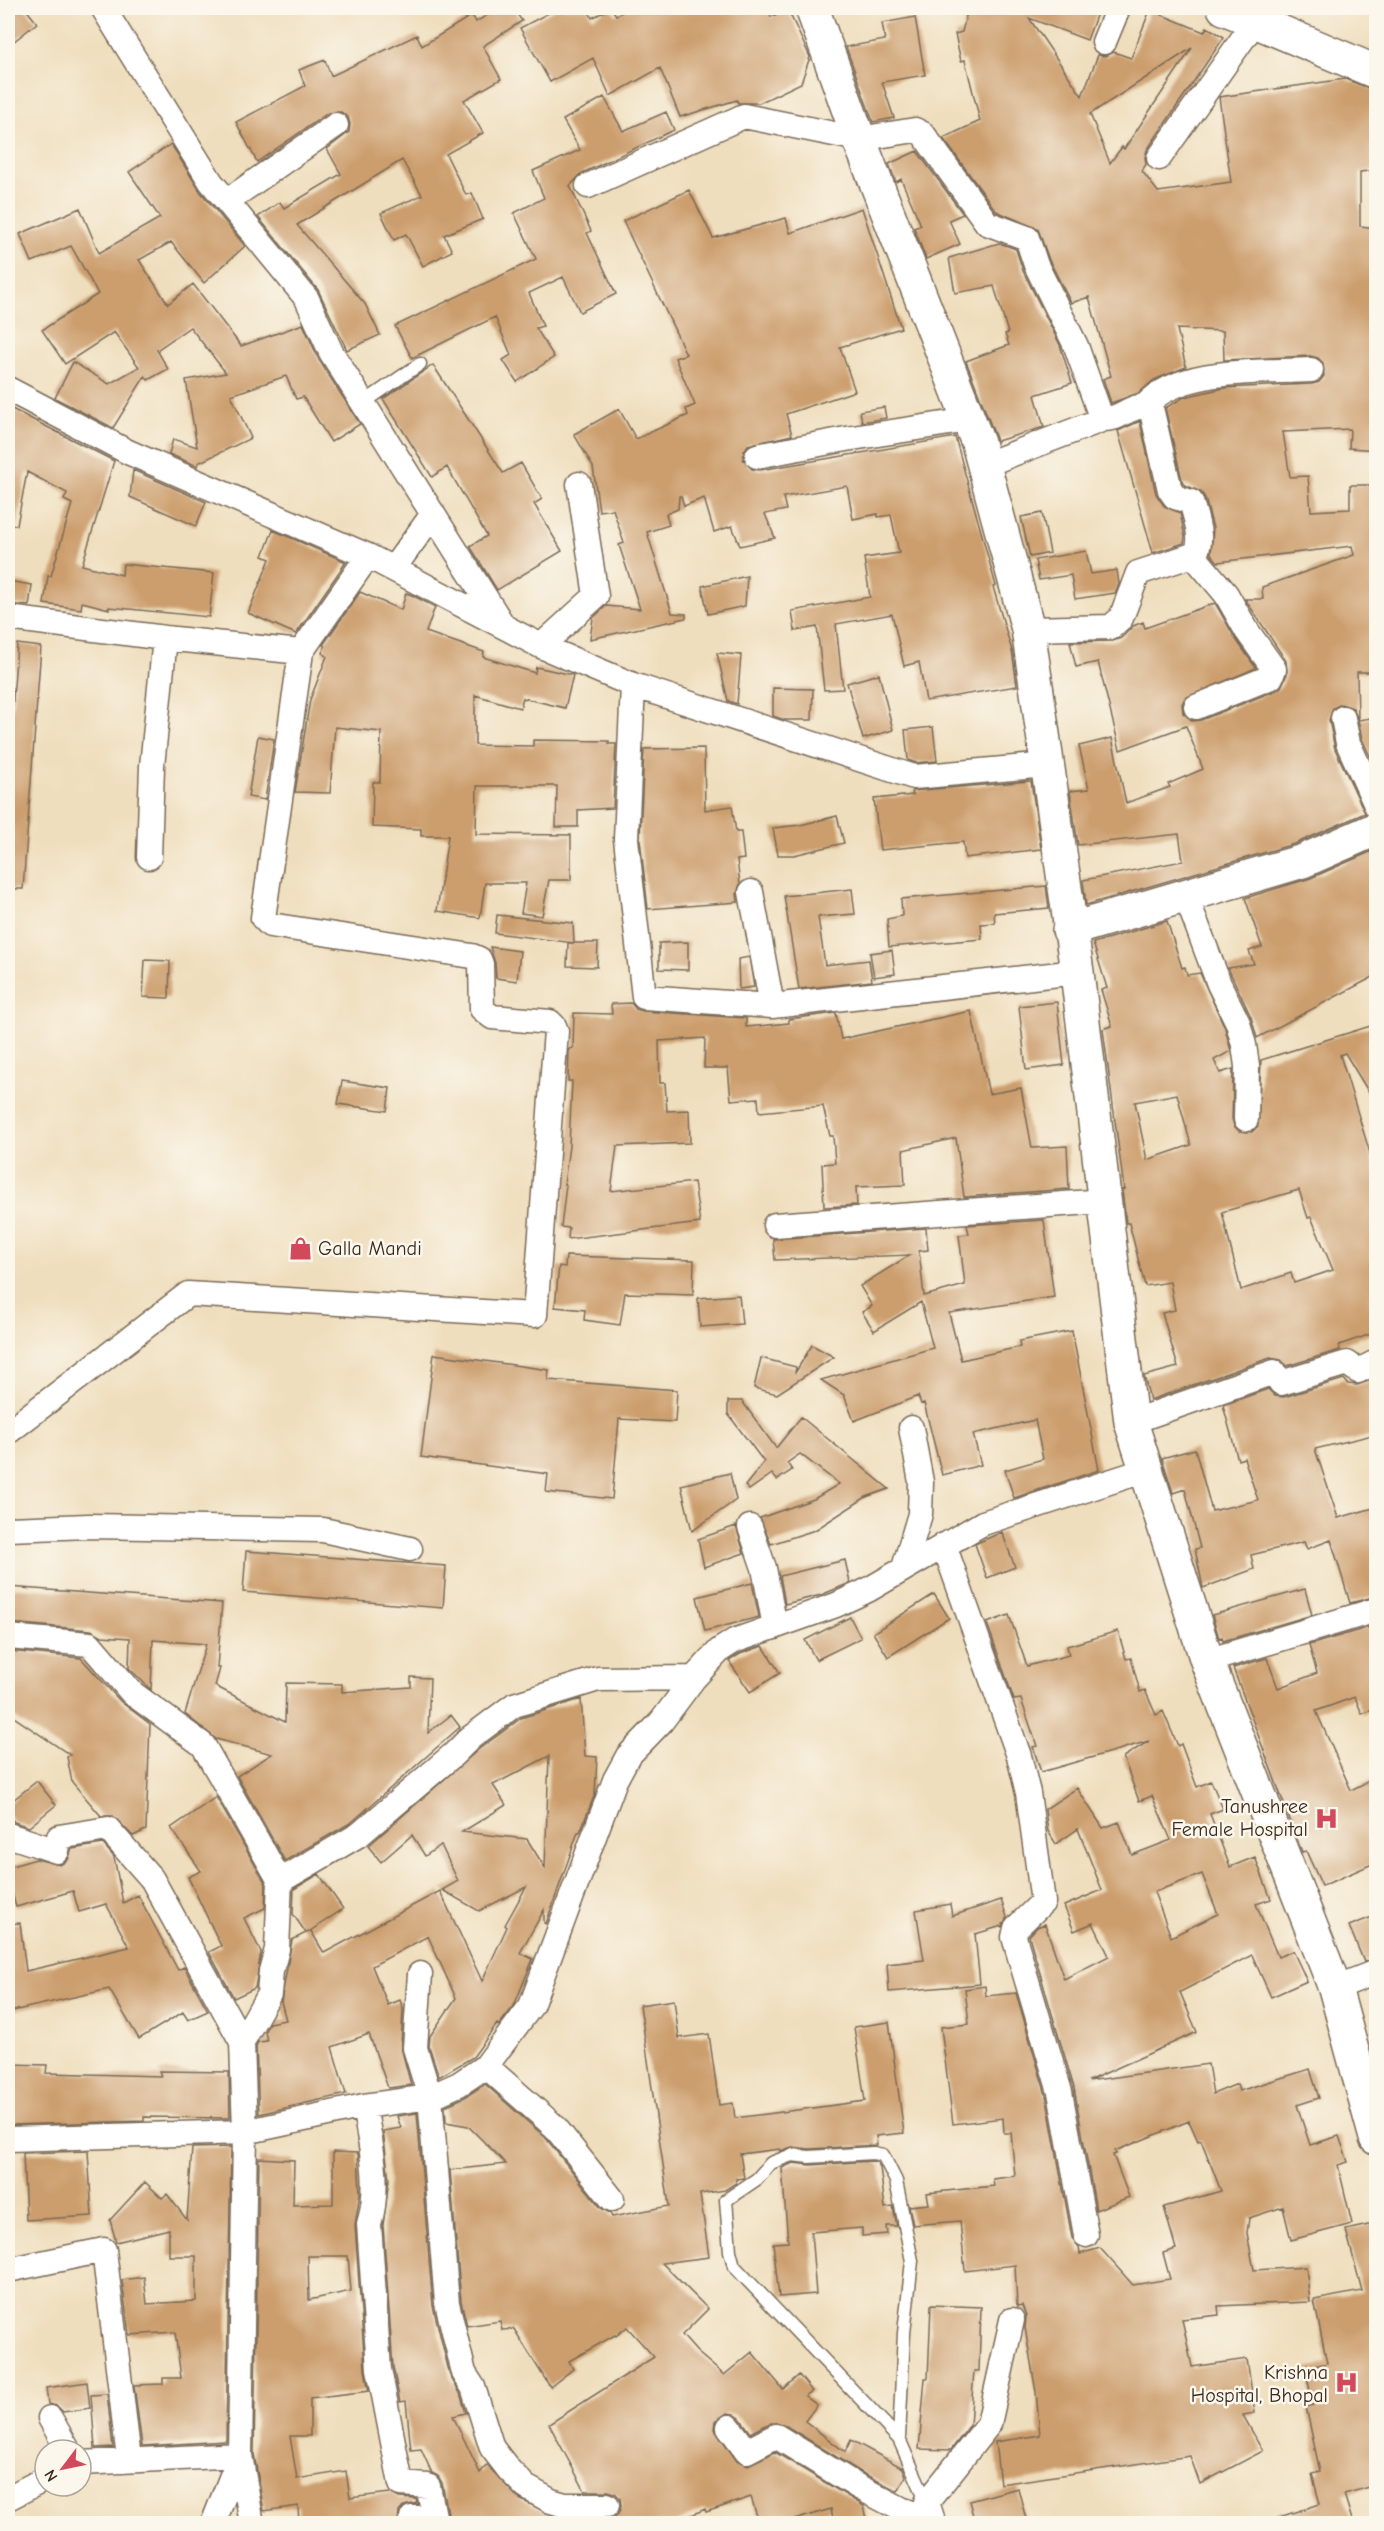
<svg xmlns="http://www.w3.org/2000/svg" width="1384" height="2531" viewBox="0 0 1384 2531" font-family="'Comic Neue',sans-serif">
<rect width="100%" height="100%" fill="#fbf7ec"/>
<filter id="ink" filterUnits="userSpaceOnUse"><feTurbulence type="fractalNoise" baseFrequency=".0167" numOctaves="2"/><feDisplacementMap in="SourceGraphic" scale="12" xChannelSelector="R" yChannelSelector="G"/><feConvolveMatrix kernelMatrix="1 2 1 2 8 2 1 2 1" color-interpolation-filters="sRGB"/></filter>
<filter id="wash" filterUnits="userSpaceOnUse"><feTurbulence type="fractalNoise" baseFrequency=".008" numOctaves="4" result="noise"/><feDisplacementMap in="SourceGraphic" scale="24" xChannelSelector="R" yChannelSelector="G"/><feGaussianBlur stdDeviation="1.35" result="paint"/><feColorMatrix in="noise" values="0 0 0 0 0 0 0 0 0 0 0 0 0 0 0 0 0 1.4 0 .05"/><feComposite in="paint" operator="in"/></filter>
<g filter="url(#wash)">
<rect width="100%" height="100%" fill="#efdebd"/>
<g id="blocks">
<path fill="#cc9e6d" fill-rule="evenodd" d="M8 8H25L37 23 8 46Z
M499 8H513L522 21 483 46 501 79 464 100 483 133 446 154 466 195 472 193 483 219 444 235 452 251 423 266 406 234 394 240 381 213 422 195 402 160 297 225 365 304 380 335 347 350 318 290 258 217 280 202 284 208 341 174 327 149 349 132 350 124 348 117 341 112 328 113 257 162 236 122 305 86 299 70 325 60 331 76 417 35 422 46 472 15 476 22Z
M558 8H587L592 18 611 8 616 15 631 8H768L771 17 788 10 810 57 801 83 759 103H738L737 100 680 117 660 68 610 96 593 58 550 82 520 28Z
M968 8H1099L1087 40 1029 18 1082 96 1098 55 1106 56 1114 52 1131 58 1150 10 1204 32 1207 27 1224 37 1147 150 1145 157 1146 164 1142 171 1158 192 1231 182 1219 97 1345 79 1377 91V170L1360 172V226L1377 228V450L1349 448 1350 429 1283 432 1290 477 1308 476 1311 511 1350 509V485H1375L1377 672H1357L1358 720 1353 708 1341 704 1333 708 1329 720 1335 749 1365 813 1297 843 1086 905 1083 880 1183 861 1179 834 1078 845 1070 791 1089 789 1079 746 1112 738 1126 803 1170 787 1168 784 1203 769 1186 726 1120 750 1098 662 1076 667 1070 642 1112 641 1121 638 1133 626 1143 622 1145 628 1215 603 1235 638 1256 668 1185 698 1182 704 1183 713 1193 721 1201 720 1277 690 1281 687 1287 674 1286 661 1245 599H1263L1262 587 1354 555 1352 546 1218 562 1211 554 1213 528 1205 498 1201 492 1183 484 1165 408 1184 397 1224 388 1312 384 1319 382 1324 376 1323 363 1318 358 1310 356 1224 360 1223 331 1177 329 1186 367 1154 380 1139 393 1111 403 1103 379 1111 376 1089 297 1071 303 1049 260 1038 229 996 211 943 138 980 121 965 60 961 61 955 34 962 32ZM1192 48 1124 149 1122 147 1110 163 1090 114Z
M915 17 925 75 882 82 894 118 873 122 846 47 885 40 882 23Z
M604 97 623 131 666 112 674 130 582 173 570 186 591 231 587 233 616 294 580 312 563 277 529 293 543 326 536 328 554 357 517 382 503 360 511 355 495 317 412 358 395 326 536 259 514 213 544 198 533 171 580 150 563 120Z
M171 144 200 191 245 246 204 283 171 242 139 260 168 304 193 284 241 346 303 324 319 360 360 424 331 442 303 397 296 399 286 376 231 395 251 438 198 463 197 466 169 454 173 439 197 447 186 380 226 373 190 327 157 350 168 369 148 380 145 376 113 428 55 398 73 362 109 384 139 367 114 332 65 364 42 330 98 294 71 246 32 262 20 234 80 208 99 253 160 218 129 172Z
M917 151 963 214 949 220 960 244 926 259 914 228 921 225 901 179 896 182 889 164Z
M689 190 713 238 786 218 790 233 862 208 901 328 840 347 855 391 786 414 792 435 748 445 744 451 743 459 752 469 760 470 955 437 996 586 993 587 1012 651 1017 686 926 701 919 662 904 666 892 614 836 624 843 689 824 690 817 627 795 631 792 611 870 597 864 558 899 553 891 515 878 517V514L853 519 847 486 783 497 786 510 765 514 775 538 740 546 732 526 714 532 704 498 684 506 681 496H679L678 509 666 514 669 525 647 532 672 613 686 614V618L590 639 593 618 606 606 640 609 619 545 624 543 613 509 599 511 593 467 574 434 619 409 636 439 688 415 686 409 695 405 675 358 686 354 623 221Z
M999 243 1016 249 1023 271 1060 345 1072 383 1035 395 1044 427 997 441 966 361 1009 345 1005 334 1008 333 994 286 955 293 949 258Z
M433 365 503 473 521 463 542 499 534 504 562 551 497 590 470 546 487 536 447 467 432 477 383 399Z
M8 407 114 461 82 565 122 575 123 564 214 573 209 617 109 607V609L82 602 81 609 44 604 48 576H51L72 504 64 500 67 493 27 472 17 525 8 524Z
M884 407 886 418 862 422 860 411Z
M1140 421 1156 494 1164 506 1180 513 1185 537 1184 543 1153 553 1118 431Z
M133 470 206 502 196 526 130 497Z
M1042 513 1050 553 1030 557 1021 517Z
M273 530 346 562 296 634 248 613 270 559 263 556Z
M1086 551 1091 574 1117 570 1119 584 1115 593 1075 599 1071 575 1039 580 1035 560Z
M747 576 745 606 708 614 702 586Z
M8 581 32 585 29 606 8 604Z
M360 592 401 610 406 593 412 595 435 607 426 632 484 652 483 657 535 673 536 667 573 675 565 708 523 698 520 708 475 695V745L533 746V740L609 741V744H616L613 808 578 810V827H556L557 786H477L476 834 571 835V880H549L542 916 521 913 526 883H485L480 918 437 911 448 836H421V829L372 827 373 782H380L381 732 335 727 330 793 295 792 310 700 327 656 322 653 325 646 323 645Z
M17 644 41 647 23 889H8V769Z
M717 653 741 655 737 704 728 701Z
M879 674 893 730 863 739 847 683Z
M773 688 813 689 812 720H785L773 716Z
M1377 717V771L1362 739 1358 720Z
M933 727 937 761 916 763 908 760 905 730Z
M258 736 274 739 265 800 248 797Z
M704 748 705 810 732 806 736 832H741L744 859 737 860 740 884 737 894 738 902 648 909 640 839 644 749Z
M1031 781 1041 849 965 858 963 842 880 850 874 799 913 795 912 791Z
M837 816 844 843 794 855H778L773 828 800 825Z
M1377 849V975L1257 1038 1251 1017 1228 968 1254 964 1249 951 1262 947 1245 898 1311 878Z
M1046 886 1049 908 994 913 995 923 981 924 982 939 889 947 887 919 902 916 901 899Z
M852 889 855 914 818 917 825 965 869 960 872 981 799 989 784 896Z
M497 915 573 923 574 943 495 933Z
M1167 921 1182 968 1185 967 1187 975 1200 973 1225 1028 1231 1051 1214 1060 1220 1073 1233 1069 1232 1119 1234 1126 1239 1131 1252 1132 1258 1126 1261 1060 1377 1024V1106L1345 1053 1340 1055 1377 1176V1332L1339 1345 1340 1350 1287 1366 1281 1360 1270 1358 1150 1400 1144 1376 1178 1367 1162 1313 1175 1310 1170 1282 1145 1286 1129 1223H1126L1122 1190 1124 1189 1103 1029 1112 1026 1101 990 1107 988 1093 943ZM1177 1094 1191 1145 1147 1160 1135 1102ZM1299 1190 1308 1218 1311 1217 1333 1270 1294 1283 1291 1273 1241 1290 1222 1212Z
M688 942V970L659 969V943Z
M568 943H598L597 967 567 966Z
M490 947 520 951 517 981 496 978 495 963Z
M892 950 895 974 874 977 870 953Z
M749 957 754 987 739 989 738 959Z
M145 960 170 961 169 998 143 997Z
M1057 1002 1064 1065 1026 1070 1019 1006Z
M631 1003 636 1009 643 1011 746 1018V1027L789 1023V1019L836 1013 841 1039 971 1011 989 1094 1021 1088 1032 1148 1067 1146 1069 1189 964 1197 956 1138 903 1150 905 1185 856 1187 857 1205 824 1207 822 1164 835 1163 833 1136H830L823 1106 759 1112 758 1098 731 1100 728 1068H704L705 1038 659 1041 660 1083H665L667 1111 689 1110 690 1143 617 1146 611 1191 694 1182 700 1223 568 1239 569 1228 561 1227 566 1185 564 1184 569 1146 572 1081H568L569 1049 573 1048 574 1013 612 1014 611 1004Z
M342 1081 390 1088 387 1111 338 1104Z
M1044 1220 1054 1297 949 1313 961 1360 1020 1347 1019 1341 1072 1331 1099 1470 1014 1498 1005 1470 1043 1459 1035 1420 973 1434 981 1465 942 1475 924 1403 921 1404 918 1396 854 1421 844 1395 821 1380 933 1348 921 1302 874 1331 862 1312 872 1306 860 1286 910 1255 775 1260 773 1239 926 1228 928 1250 919 1251 924 1296 965 1285 959 1235 969 1234 967 1225Z
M566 1256 694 1260 693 1295 625 1293 620 1325 584 1320 585 1310 555 1307 559 1266 565 1267Z
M739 1295 742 1324 700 1327 698 1298Z
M812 1345 834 1357 777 1394 754 1388 761 1358 796 1367 795 1373Z
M434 1354 549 1370 548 1380 677 1390 675 1422 619 1419 612 1499 546 1492 548 1474 421 1457Z
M1377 1378V1434L1315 1449 1338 1518 1377 1507V1596L1350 1603 1331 1540 1307 1549 1304 1542 1251 1555 1254 1569 1203 1588 1195 1549 1200 1548 1185 1489 1173 1493 1162 1458 1195 1449 1212 1511 1258 1500 1244 1458 1238 1460 1223 1405 1268 1389 1275 1396 1284 1397 1344 1379 1348 1384 1357 1385Z
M728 1401H742L776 1448 801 1417 889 1489 866 1497 815 1530 771 1544 760 1518 814 1499 839 1484 800 1454 787 1463 792 1470 777 1480 772 1474 749 1490 745 1486 764 1462 728 1414Z
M730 1473 736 1500 692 1531 681 1485Z
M736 1526 744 1553 704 1567 698 1539Z
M1002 1532 1015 1567 987 1578 975 1544Z
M246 1551 446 1566 443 1608 243 1592Z
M845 1560 850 1583 821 1595 785 1604 780 1576Z
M752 1583 759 1617 705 1631 697 1597Z
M8 1587 222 1603 217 1668H220L215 1686 285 1722 286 1683 342 1684V1692L411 1687V1677L430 1678 428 1733 451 1715 460 1727 352 1822 285 1861 237 1776 272 1754 216 1739 185 1714 206 1644 153 1640 151 1690 129 1668 130 1638 102 1636 91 1630 8 1623Z
M1305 1589 1312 1615 1223 1641 1222 1637 1219 1638 1212 1615Z
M934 1594 949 1618 888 1657 873 1633Z
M1009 1615 1027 1666 1069 1655 1067 1646 1118 1631 1126 1659 1131 1658 1140 1692 1145 1690 1156 1715 1163 1711 1178 1746 1181 1744 1197 1787 1211 1781 1223 1809 1210 1814 1230 1867 1255 1857 1271 1899 1256 1904 1278 1957 1293 1951 1307 1981 1271 1997 1252 1955 1180 1992 1197 2032 1088 2081 1208 2064 1213 2094 1237 2084 1239 2091 1310 2069 1319 2098 1297 2105 1310 2145 1339 2136 1348 2162 1338 2165 1352 2224 1291 2240 1283 2207 1249 2218 1247 2233 1254 2270 1306 2267 1310 2302 1218 2306 1219 2315 1182 2319 1192 2367 1247 2359 1255 2413 1243 2415 1263 2451 1200 2484 1190 2456 1000 2484 995 2442 1040 2435 1036 2392 1025 2328 1026 2316 1022 2305 1017 2306 1015 2265 965 2271 960 2221 913 2225 909 2206 929 2204 927 2193 994 2186 993 2179 1015 2176 1011 2133H1004L1003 2118 953 2124 941 2027 969 2024 965 1989 985 1986 986 1996 1016 1993 1046 2095 1072 2238 1079 2247 1080 2254 1100 2248 1133 2285 1170 2279 1163 2253 1176 2249 1164 2207 1221 2191 1201 2140 1198 2141 1189 2121 1115 2151 1116 2154 1113 2155 1129 2197 1096 2210 1074 2088 1029 1936 1037 1927 1045 1924 1064 1979 1109 1956 1093 1923 1074 1931 1064 1906 1102 1890 1078 1829 1056 1844 1048 1831 1045 1809 1077 1788 1103 1828 1119 1822 1132 1855 1171 1840 1152 1796 1139 1801 1123 1757 1149 1741 1041 1772 1033 1747 1037 1746 1021 1699 1014 1700 987 1623ZM1202 1874 1218 1914 1171 1937 1154 1892Z
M850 1617 861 1638 816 1660 805 1640Z
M1377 1625V1708L1362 1714 1355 1697 1316 1711 1351 1790 1377 1777V1862L1322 1886 1306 1851 1302 1852 1233 1668 1267 1658 1278 1688 1317 1673 1309 1645Z
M763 1646 780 1673 750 1692 729 1661 740 1654Z
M8 1651 81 1658 121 1702 150 1724 146 1830 133 1836 113 1816H101L72 1782 67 1757 70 1755 8 1713Z
M581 1699 585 1756 597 1757 595 1794 580 1832H578L546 1924 544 1923V1910L520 1953 533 1959 514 2006 499 2025 497 2024 473 2057 439 2077 429 2046 430 2036 456 1998 428 1936 372 1966 388 2005 400 2000 403 2009 401 2047 411 2085 388 2088 369 2034 332 2047 346 2094 259 2114 256 2046 258 2042 267 2041 265 2031 269 2023 286 2020 281 2002 292 1940 306 1933 293 1914 294 1889 319 1874 343 1909 307 1933 311 1931 324 1953 440 1891 482 1981 507 1927 505 1925 526 1887 479 1911 442 1890 458 1881 441 1845 425 1856 412 1835 381 1862 368 1846 479 1749 521 1718ZM549 1756 545 1868 527 1839 462 1832 506 1805 493 1785Z
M37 1781 56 1805 29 1827 14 1822 8 1814V1804Z
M216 1797 266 1884 265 1908 244 1918 261 1952 255 1988 234 1998 209 1952 221 1946 188 1877 201 1871 171 1828Z
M103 1844 114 1857 123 1903 138 1895 178 1970 184 1967 208 2011 188 2020 183 2012 139 2039 109 1989 8 2012V1924L20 1923 26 1971 129 1947 106 1904 79 1912 73 1891 16 1907 8 1878V1867L36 1859 60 1865 68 1860 72 1849Z
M1001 1900 1007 1917 1002 1926 975 1934 980 1984 889 1992 887 1964 924 1960 916 1910 950 1904 952 1916Z
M1377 1915V1958L1364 1962 1349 1926Z
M674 2000 679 2038 709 2034 719 2105 733 2103 735 2118 865 2101 854 2027 889 2022 904 2133 876 2136 877 2145 809 2149 792 2147 780 2151V2149L740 2154 744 2178 736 2179V2183L725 2190 700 2194 709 2257 662 2263 708 2309 682 2335 697 2352 724 2375 752 2352 783 2389 799 2375 812 2391 805 2396 817 2405 805 2421 845 2452 851 2440 903 2468 906 2476 898 2491 864 2474 783 2424 770 2423 751 2433 740 2418 734 2414 727 2413 716 2421 715 2429 736 2460 748 2465 775 2452 864 2506 868 2523H834L831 2509 784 2523H759L751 2497 706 2512 705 2509 674 2523H603L601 2519 614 2518 619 2513 621 2506 620 2498 615 2493 608 2491H585L549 2424 654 2357 627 2327 616 2336 615 2335 569 2361 573 2369 550 2387 514 2329 502 2330 500 2321 467 2326 461 2301 450 2170 506 2164 468 2126 446 2122 445 2106 465 2097 485 2084 545 2137 601 2208 610 2213 612 2217 669 2206 640 2005Z
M8 2064 47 2065 46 2073 161 2076 159 2071 229 2072 230 2118 144 2117V2121L8 2125Z
M417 2113 433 2306 450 2376 460 2393 466 2413 453 2416 480 2473 487 2465 519 2499 569 2523H446L448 2513 442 2483 438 2476 432 2473 421 2449 411 2450 406 2401 400 2402 393 2367 383 2225 389 2179 383 2131 401 2128 397 2116Z
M231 2147 226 2441 142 2446 134 2385 163 2384V2378H181L175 2332 129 2335 122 2280 144 2277 147 2304 196 2301V2256H169V2229L116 2242 110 2220 145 2182 162 2198 167 2194 187 2220 192 2148Z
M88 2151 92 2216 26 2220 23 2153Z
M333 2152 358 2153 360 2193 355 2225 365 2370 369 2391 310 2398V2436H290L297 2479 346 2471 350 2498 390 2493 399 2498 416 2499 417 2503 404 2506 399 2512 398 2523H299L298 2506 264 2511 254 2454 259 2158 294 2160 293 2205 333 2204ZM308 2256H348L351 2291 309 2300Z
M872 2161 877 2162 880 2167 885 2208 893 2207 897 2226H886L887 2234 862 2236V2228L811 2232 816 2294 779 2297 773 2243 788 2242 782 2168 793 2163 810 2165Z
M1377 2223V2485L1344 2494 1353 2523H1273V2519L1320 2504 1312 2474 1320 2472 1306 2407 1313 2405 1305 2368 1327 2363 1314 2300 1362 2291 1346 2230Z
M931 2305 981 2307 979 2371H974L970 2425 951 2450 919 2449 925 2378H928Z
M87 2382 90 2408 63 2412 57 2406 48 2404 46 2388Z
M107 2394 113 2447 95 2448 91 2395Z
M1018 2488 1027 2523H975L969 2501Z"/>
</g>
</g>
<g filter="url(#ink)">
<use href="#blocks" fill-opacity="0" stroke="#7a6956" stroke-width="1.5"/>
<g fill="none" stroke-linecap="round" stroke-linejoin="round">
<defs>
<path id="lane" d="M363 403 420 364
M899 2439 904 2333 912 2261 896 2181 883 2155 873 2153 809 2157 792 2155 771 2163 757 2179 726 2200 730 2251 734 2266 899 2439 927 2502"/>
<path id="street" d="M103 8 211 182 307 299 331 352 502 624
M1104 42 1118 8
M1159 158 1256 20
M588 186 744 116 859 139 915 130 923 134 987 223 1027 238 1036 265 1076 346 1101 417C1116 425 1132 401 1148 408L1152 412 1170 490 1175 497 1191 502C1195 516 1206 544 1193 555L1138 573 1121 618 1111 627 1028 629
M227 201 336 125
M8 389 128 452 368 556 541 646 633 685 914 777 1047 765
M1145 406C1181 366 1260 373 1311 370
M757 456 846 439 969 420
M984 465 1104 419
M1193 555 1226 594 1247 631 1274 669 1271 677 1196 707
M393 569 433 514
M8 618 165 638 301 652
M541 646 596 596 579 484
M633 685 626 839 644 997 772 1006 1077 972
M1343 718 1348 743 1376 805
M149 857 152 766 165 638
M751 892 772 1006
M1186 896 1219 984 1238 1023 1244 1045 1247 1066 1246 1119
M775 1225 1104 1201
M1131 1422 1274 1372 1281 1383 1347 1363 1358 1371 1376 1362
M8 1432 188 1294 535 1315 556 1031 554 1026 550 1022 492 1017 482 1009 481 964 479 959 472 956 270 925 263 918 301 652 368 556
M750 1527 764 1568 775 1627
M8 1529 89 1526 323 1530 410 1549
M944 1545 1019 1756 1028 1793 1043 1902 1016 1928 1014 1937 1060 2092 1086 2235
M904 1568 920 1514 921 1482 911 1428
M8 1637 90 1644 132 1693 203 1745 280 1881 277 1949 271 1971 269 1994 242 2042 245 2132 240 2455 213 2524
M1207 1661 1376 1610
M8 1835 57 1851 59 1837 108 1829 152 1879 242 2042
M280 1881 360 1834 454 1754 470 1738 514 1705 598 1679 694 1678
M420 1974 415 2048 430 2097 447 2303 464 2373 473 2387 492 2448 509 2470 526 2487 551 2501 565 2505H607
M1335 1988 1376 1972
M486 2066 555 2127 612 2199
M364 2106C371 2147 381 2184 369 2224L379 2369 401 2484 428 2486 434 2516 412 2518 413 2524
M8 2139 245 2132 364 2106 430 2097 459 2084 486 2066 531 2006 615 1780 628 1756 661 1722 694 1678 720 1650 734 1641 836 1605 868 1590 983 1523 1146 1470
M8 2270 104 2250 129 2459
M50 2418 68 2450
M729 2427 747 2451 776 2436 857 2486 901 2509 933 2520
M81 2463 240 2455 252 2524
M8 2498 45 2479
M934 2524 927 2502 989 2424 1012 2320"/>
<path id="secondary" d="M1224 8 1376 72
M1069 930 1303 861 1376 829"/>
<path id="primary" d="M812 8 859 139 978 443 1028 629 1077 972 1131 1422 1207 1661 1335 1988 1376 2138"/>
</defs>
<use href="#lane" stroke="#7a6956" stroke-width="15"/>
<use href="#street" stroke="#7a6956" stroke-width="27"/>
<use href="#secondary" stroke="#7a6956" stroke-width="36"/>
<use href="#primary" stroke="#7a6956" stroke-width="36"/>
<use href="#lane" stroke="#fff" stroke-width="12"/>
<use href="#street" stroke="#fff" stroke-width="24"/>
<use href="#secondary" stroke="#fff" stroke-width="33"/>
<use href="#primary" stroke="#fff" stroke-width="33"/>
</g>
</g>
<defs>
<symbol id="shop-bare" viewBox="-9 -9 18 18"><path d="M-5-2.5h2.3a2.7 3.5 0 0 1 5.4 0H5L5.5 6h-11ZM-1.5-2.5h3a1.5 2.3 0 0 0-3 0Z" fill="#d1495b" stroke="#fbf7ec" stroke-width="2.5" paint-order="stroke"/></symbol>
<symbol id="hospital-bare" viewBox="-9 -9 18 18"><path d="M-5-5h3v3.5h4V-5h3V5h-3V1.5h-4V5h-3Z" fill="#d1495b" stroke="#fbf7ec" stroke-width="2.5" paint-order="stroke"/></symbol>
</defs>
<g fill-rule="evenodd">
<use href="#shop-bare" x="284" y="1232" width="33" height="33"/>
<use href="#hospital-bare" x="1310" y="1802" width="33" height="33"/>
<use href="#hospital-bare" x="1330" y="2366" width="33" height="33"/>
</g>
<g text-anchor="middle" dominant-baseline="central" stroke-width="5" stroke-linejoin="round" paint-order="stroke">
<g font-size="20" fill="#3b2a1e" stroke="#fbf7ec" text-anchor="end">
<text x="318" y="1248" text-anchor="start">Galla Mandi</text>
<text x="1308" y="1806">Tanushree<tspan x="1308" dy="23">Female Hospital</tspan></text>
<text x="1328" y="2372">Krishna<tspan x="1328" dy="23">Hospital, Bhopal</tspan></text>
</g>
</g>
<rect width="1384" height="2531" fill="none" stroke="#fbf7ec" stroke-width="30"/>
<g transform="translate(63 2468) rotate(238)"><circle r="28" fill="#fbf7ec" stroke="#aea59a" stroke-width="1.5"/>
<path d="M0-4.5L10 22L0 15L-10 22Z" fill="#d1495b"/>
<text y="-9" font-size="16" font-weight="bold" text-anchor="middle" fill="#3b2a1e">N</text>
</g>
</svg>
